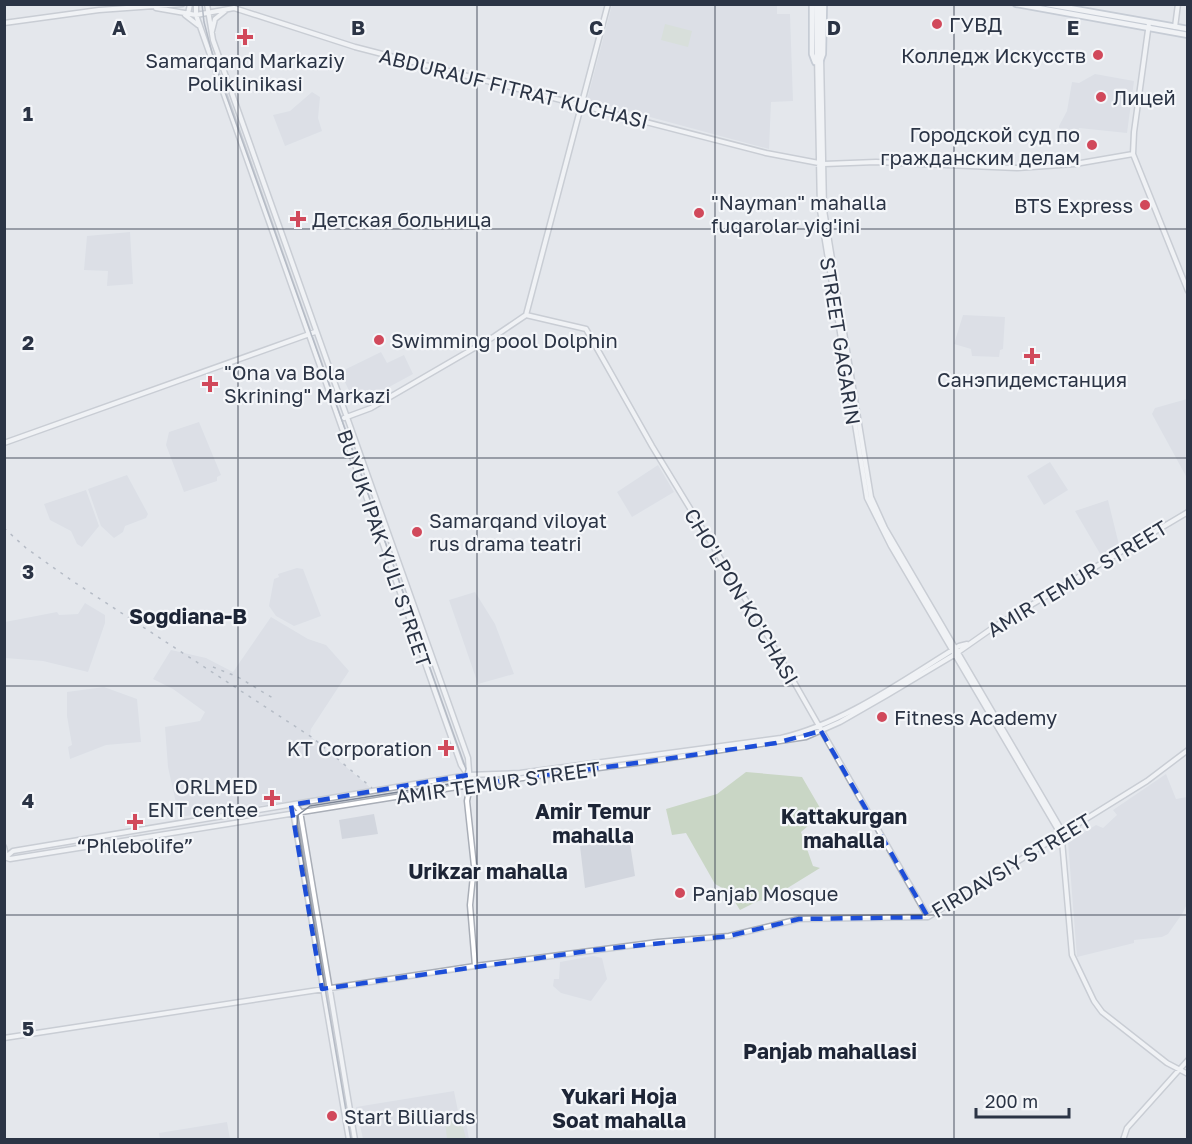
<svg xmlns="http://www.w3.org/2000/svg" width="1192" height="1144" viewBox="0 0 1192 1144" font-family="'Golos Text',sans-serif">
<rect width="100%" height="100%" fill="#e4e7ec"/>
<path fill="#d2d6de" d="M612 5H777V14H790L793 101 771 102 769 149 587 100Z
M1095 74 1134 81 1127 133 1079 128 1075 138 1061 139 1059 126 1067 111 1072 82 1079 83Z
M312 92 320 97 318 118 322 131 285 146 273 115 290 111Z
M130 232 133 284 107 286 108 271 84 270 87 236Z
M963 315 1005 317 1003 349 1000 350 999 357 972 356 971 349 954 344Z
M381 352 387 363 404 355 413 374 356 405 340 372Z
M1187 399H1188L1187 478 1152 414 1155 408Z
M199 422 221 475 217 477V481L184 492 166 445 169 432Z
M1050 462 1068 490 1044 505 1027 476Z
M658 465 674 492 632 517 617 492Z
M127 475 148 514 146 518 125 526 123 532 114 538 101 526 88 489Z
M86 490 99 526 82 547 77 544 71 531 50 520 44 504Z
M1108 500 1119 545 1102 557 1075 511Z
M297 568 303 569 321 616 294 626 276 616 269 606 274 579 279 577 278 574Z
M475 592 495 624 514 674 478 684 449 600Z
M85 603 105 615V623L88 672 43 661 5 658V622L57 612 59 615 78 614Z
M271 617 308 639 326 645 349 671 311 729 310 736 373 790 179 817 168 767 165 727 200 721 205 712 173 689 153 679 171 650 206 658 233 672Z
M104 687 137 699 141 742 106 745 70 759 68 747 72 745 67 716V692Z
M1166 774 1176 799 1187 797 1188 902 1182 914 1168 934 1162 937 1134 940V943L1077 957 1068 842 1096 825 1103 828 1117 815 1113 810Z
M374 814 378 834 342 839 339 820Z
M629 837 635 876 585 888 580 846Z
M593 956 602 958 607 979 591 1001 561 993 553 986 554 979H559L560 962Z
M454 1091 458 1111 464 1110 469 1139H363L356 1107Z
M227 1122 230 1139H160L159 1133Z"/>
<path fill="#c9d6c5" d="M665 24 692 31 688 47 661 40Z
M746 772 802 777 823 813 801 832 813 866 820 868 773 897 758 901 740 910 728 891 715 884 686 833 672 835 666 809 717 794Z
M458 1117 461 1119 466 1139H447L445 1120Z"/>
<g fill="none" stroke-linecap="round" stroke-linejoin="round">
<defs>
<path id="secondary" d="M196 4V15L461 765 468 775
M207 4 213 40 468 758 470 785 467 801 474 866 470 905 475 966
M816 4 820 210 867 498 891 546 1061 835
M820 4 824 210 871 497 885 528 1061 829 1072 955 1094 1001 1102 1012 1167 1063 1188 1074
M156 8 196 15 234 8 355 47 766 153 824 164 876 162 1017 168 1075 164 1133 154
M188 14 190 4
M185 15 198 25
M4 23 99 10 182 4
M1149 23 1134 132 1133 154 1188 291
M1175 27 1178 4
M212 31 215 19 225 11
M526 315 586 329 652 446 766 633 928 917
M526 315 608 4
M344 418 371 408 495 336 526 315
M4 443 315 332
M295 805 300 811 355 1140
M293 811 349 1140
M4 847 6 856
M4 857 10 859 470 785 644 762 806 737 840 722 887 695 954 655 994 627 1188 512
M6 857 13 851 468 775 520 773 781 738C845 723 903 680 959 646L967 644
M4 1038 475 966 658 942 729 936 799 919 928 917 1147 781 1188 750
M1123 1140 1127 1128 1188 1060"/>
<path id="primary" d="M812 4V54L815 62
M1016 4 1188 35
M1047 4 1188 29
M820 62 823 54 824 4"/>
</defs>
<use href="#secondary" stroke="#a9aeb7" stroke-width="7"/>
<use href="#primary" stroke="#a3abb8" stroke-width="8"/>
<use href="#secondary" stroke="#fff" stroke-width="4"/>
<use href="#primary" stroke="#fff" stroke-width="4.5"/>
<path stroke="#7d8696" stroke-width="1.5" d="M202 4 204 22 215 64 466 769 464 778 456 783 310 806 298 815 297 825 351 1140"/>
<path stroke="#7d8696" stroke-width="1.5" stroke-dasharray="3 6" stroke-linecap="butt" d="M4 528 26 548 71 580 313 738 372 788
M213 667 238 677 276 700"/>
</g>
<path d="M0 0H1192V1144H0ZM821 731 928 917 799 919 729 936 595 950 322 989 291 805 468 775 470 785 644 762 776 743Z" fill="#e4e7ec" fill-opacity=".55" fill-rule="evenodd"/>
<path fill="none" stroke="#1d4ed8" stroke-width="4.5" stroke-dasharray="12 8" stroke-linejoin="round" d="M821 731 928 917 799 919 729 936 595 950 322 989 291 805 468 775 470 785 644 762 776 743Z"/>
<path fill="none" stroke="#2b3445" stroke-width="1.5" stroke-opacity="0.55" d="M238 4V1140M477 4V1140M715 4V1140M954 4V1140M4 229H1188M4 458H1188M4 686H1188M4 915H1188"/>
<g fill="#d1495b" stroke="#f4f6f9" stroke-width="2">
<circle cx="937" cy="24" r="6"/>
<path d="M242 28h6v6h6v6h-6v6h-6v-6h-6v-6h6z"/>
<circle cx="1098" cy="55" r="6"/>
<circle cx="1101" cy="97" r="6"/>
<circle cx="1092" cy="145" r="6"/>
<circle cx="1145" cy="205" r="6"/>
<circle cx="699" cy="213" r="6"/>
<path d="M295 210h6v6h6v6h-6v6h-6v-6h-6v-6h6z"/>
<circle cx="379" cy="340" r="6"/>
<path d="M1029 347h6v6h6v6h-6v6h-6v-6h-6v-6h6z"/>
<path d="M207 375h6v6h6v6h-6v6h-6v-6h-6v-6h6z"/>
<circle cx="417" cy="532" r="6"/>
<circle cx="882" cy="717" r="6"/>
<path d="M443 739h6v6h6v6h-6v6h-6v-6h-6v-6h6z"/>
<path d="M269 789h6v6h6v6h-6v6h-6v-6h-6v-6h6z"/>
<path d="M132 813h6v6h6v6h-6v6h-6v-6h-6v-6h6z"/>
<circle cx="680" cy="893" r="6"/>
<circle cx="332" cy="1116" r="6"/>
</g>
<g text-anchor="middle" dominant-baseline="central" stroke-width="4.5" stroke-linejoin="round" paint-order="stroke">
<g font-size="20" fill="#2b3445" stroke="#f4f6f9" text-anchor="start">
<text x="949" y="24">ГУВД</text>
<text x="1086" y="55" text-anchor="end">Колледж Искусств</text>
<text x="245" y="60" text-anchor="middle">Samarqand Markaziy<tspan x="245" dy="23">Poliklinikasi</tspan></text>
<text x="1113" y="97">Лицей</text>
<text x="1080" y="134" text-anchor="end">Городской суд по<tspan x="1080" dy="23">гражданским делам</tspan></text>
<text x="711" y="202">"Nayman" mahalla<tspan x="711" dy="23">fuqarolar yig'ini</tspan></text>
<text x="1133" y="205" text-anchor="end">BTS Express</text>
<text x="312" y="219">Детская больница</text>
<text x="391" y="340">Swimming pool Dolphin</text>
<text x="224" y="372">"Ona va Bola<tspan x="224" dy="23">Skrining" Markazi</tspan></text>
<text x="1032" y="379" text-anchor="middle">Санэпидемстанция</text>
<text x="429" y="520">Samarqand viloyat<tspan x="429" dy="23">rus drama teatri</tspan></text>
<text x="894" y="717">Fitness Academy</text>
<text x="432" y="748" text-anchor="end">KT Corporation</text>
<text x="258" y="786" text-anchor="end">ORLMED<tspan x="258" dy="23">ENT centee</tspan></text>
<text x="135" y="845" text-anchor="middle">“Phlebolife”</text>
<text x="692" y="893">Panjab Mosque</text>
<text x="344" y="1116">Start Billiards</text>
</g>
<g font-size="20" fill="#2b3445" stroke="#f4f6f9">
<text transform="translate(514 88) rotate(14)">ABDURAUF FITRAT KUCHASI</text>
<text transform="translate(841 341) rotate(81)">STREET GAGARIN</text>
<text transform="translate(385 548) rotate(71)">BUYUK IPAK YULI STREET</text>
<text transform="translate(1077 578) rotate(-31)">AMIR TEMUR STREET</text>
<text transform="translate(742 596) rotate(59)">CHO'LPON KO'CHASI</text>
<text transform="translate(498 782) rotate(-8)">AMIR TEMUR STREET</text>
<text transform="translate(1011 865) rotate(-31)">FIRDAVSIY STREET</text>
</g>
<g font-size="21" font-weight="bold" fill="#1d2536" stroke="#f4f6f9">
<text x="188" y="616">Sogdiana-B</text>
<text x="593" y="811">Amir Temur<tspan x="593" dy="24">mahalla</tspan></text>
<text x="844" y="816">Kattakurgan<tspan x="844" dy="24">mahalla</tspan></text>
<text x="488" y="871">Urikzar mahalla</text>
<text x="830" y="1051">Panjab mahallasi</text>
<text x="619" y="1096">Yukari Hoja<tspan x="619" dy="24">Soat mahalla</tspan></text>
</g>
</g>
<g font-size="20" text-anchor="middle" font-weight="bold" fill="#2b3445" stroke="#f4f6f9" stroke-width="4.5" stroke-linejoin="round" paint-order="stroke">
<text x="119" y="35">A</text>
<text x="358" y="35">B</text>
<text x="596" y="35">C</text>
<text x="834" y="35">D</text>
<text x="1073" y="35">E</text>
<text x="28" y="121">1</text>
<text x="28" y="350">2</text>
<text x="28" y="579">3</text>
<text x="28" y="808">4</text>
<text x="28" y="1036">5</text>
</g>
<rect width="1192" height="1144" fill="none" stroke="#2b3445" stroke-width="12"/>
<path d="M976 1108v9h93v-9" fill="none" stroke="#2b3445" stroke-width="3"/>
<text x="985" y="1108" font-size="18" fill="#2b3445" stroke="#f4f6f9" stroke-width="4.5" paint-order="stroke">200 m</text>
</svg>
